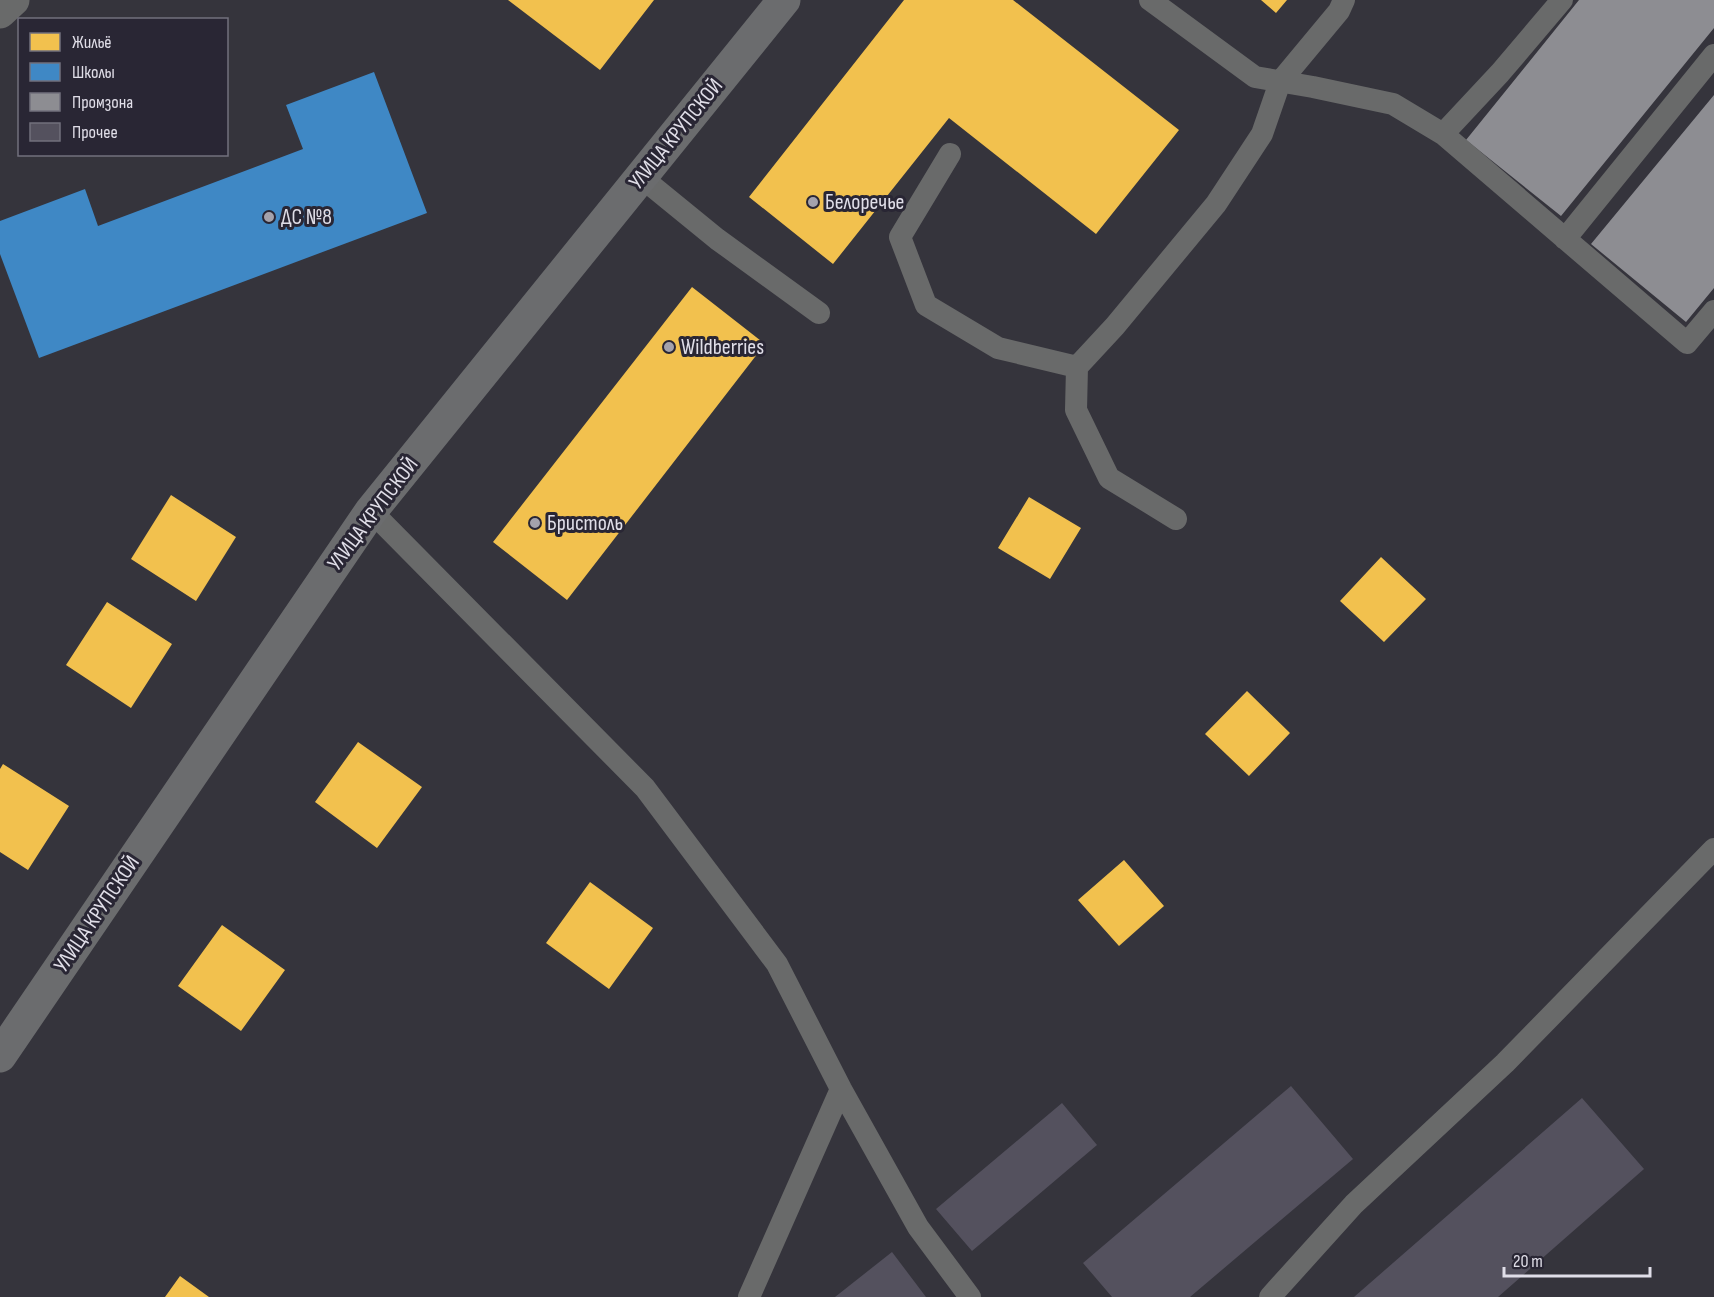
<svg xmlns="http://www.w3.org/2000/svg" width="1714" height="1297" viewBox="0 0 1714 1297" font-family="'Sofia Sans Condensed',sans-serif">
<rect width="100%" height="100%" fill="#35343c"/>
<path fill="#f2c14e" d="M508 0H654L600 70Z
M904 0H1013L1179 130 1096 234 949 118 833 264 749 197Z
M1261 0H1287L1276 13Z
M692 287 765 344 567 600 493 542Z
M171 495 236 537 196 601 131 559Z
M1029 497 1081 528 1050 579 998 548Z
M1381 557 1426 599 1384 642 1340 601Z
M107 602 172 644 131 708 66 665Z
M1247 691 1290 733 1249 776 1205 734Z
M358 742 422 787 377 848 315 802Z
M3 764 69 806 28 870 0 852V769Z
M1124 860 1164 906 1119 946 1078 900Z
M590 882 653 928 609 989 546 943Z
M222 925 285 970 241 1031 178 986Z
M180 1276 209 1297H165Z"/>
<path fill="#3f88c5" d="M374 72 427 213 39 358 0 254V221L85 189 98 226 303 149 286 105Z"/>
<path fill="#8d8d92" d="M1579 0H1714V28L1561 216 1466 140Z
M1714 95V288L1686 322 1591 244Z"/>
<path fill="#54515e" d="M1291 1086 1353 1159 1190 1297H1112L1083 1263Z
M1582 1098 1644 1169 1498 1297H1354Z
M1062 1103 1097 1145 972 1251 936 1209Z
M892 1252 926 1297H835Z"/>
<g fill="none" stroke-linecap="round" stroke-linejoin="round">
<path stroke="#696a6a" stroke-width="22" d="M1150 0 1255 77 1313 87 1393 104 1443 134 1500 73 1562 0
M1443 134 1687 343 1714 311
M950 154 900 237 926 305 998 348 1077 367
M641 177 717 239 819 313
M1565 239 1714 55
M371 511 645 788 777 964 841 1089 918 1227 970 1297
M1176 519 1109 478 1076 410 1077 367 1115 326 1216 204 1262 134 1280 82 1339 11 1344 0
M749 1297 841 1089
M1270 1297 1354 1204 1505 1063 1714 849"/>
<path stroke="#696a6a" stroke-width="33" d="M0 12 13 0"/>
<path stroke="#6b6c6e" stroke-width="33" d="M0 1056 371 511 784 0"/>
</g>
<g fill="#a4a2ac" stroke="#292634" stroke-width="2">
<circle cx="813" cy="202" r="6"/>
<circle cx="269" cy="217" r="6"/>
<circle cx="669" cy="347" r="6"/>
<circle cx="535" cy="523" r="6"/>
</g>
<g text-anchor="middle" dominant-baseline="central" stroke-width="6" stroke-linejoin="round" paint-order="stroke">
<g font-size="22" fill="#e0dee8" stroke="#292634">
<text transform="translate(676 134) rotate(-51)">УЛИЦА КРУПСКОЙ</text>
<text transform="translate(373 514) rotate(-53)">УЛИЦА КРУПСКОЙ</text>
<text transform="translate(97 914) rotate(-56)">УЛИЦА КРУПСКОЙ</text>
</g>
<g font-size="22" fill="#e0dee8" stroke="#292634" text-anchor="start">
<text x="825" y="202">Белоречье</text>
<text x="281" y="217">ДС №8</text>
<text x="681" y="347">Wildberries</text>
<text x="547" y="523">Бристоль</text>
</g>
</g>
<rect x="18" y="18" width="210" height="138" fill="#292634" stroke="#72707c" stroke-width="1.5"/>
<rect x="30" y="33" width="30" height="18" fill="#f2c14e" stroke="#72707c" stroke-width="1.5"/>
<text x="72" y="48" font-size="18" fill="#e0dee8">Жильё</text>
<rect x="30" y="63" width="30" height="18" fill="#3f88c5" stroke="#72707c" stroke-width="1.5"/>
<text x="72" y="78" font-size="18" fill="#e0dee8">Школы</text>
<rect x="30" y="93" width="30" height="18" fill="#8d8d92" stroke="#72707c" stroke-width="1.5"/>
<text x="72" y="108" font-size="18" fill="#e0dee8">Промзона</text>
<rect x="30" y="123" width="30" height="18" fill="#54515e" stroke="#72707c" stroke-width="1.5"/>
<text x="72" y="138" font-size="18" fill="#e0dee8">Прочее</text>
<path d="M1504 1267v9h146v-9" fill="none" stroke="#e0dee8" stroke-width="3"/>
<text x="1513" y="1267" font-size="18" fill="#e0dee8" stroke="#292634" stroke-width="4.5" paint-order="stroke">20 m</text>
</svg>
